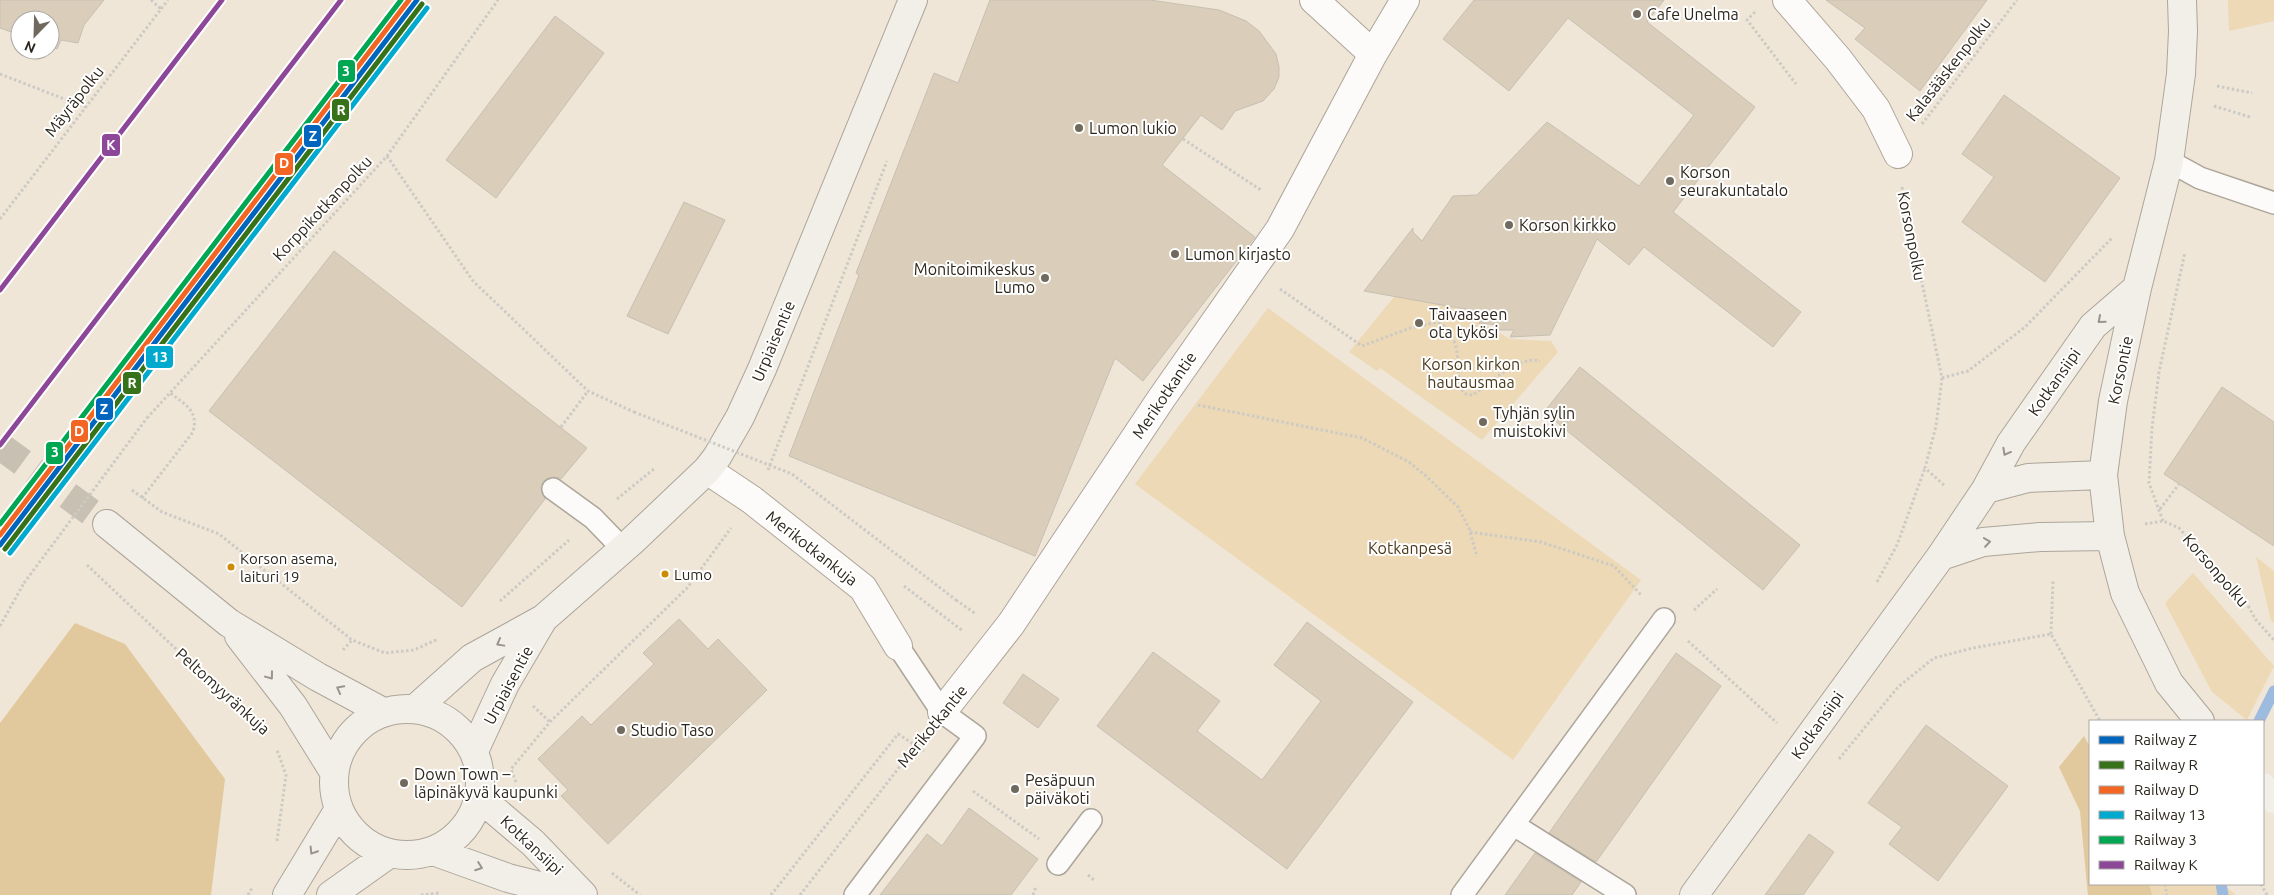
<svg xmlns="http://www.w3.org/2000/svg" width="2274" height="895" viewBox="0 0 2274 895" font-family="Ubuntu,sans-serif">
<rect width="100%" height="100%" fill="#efe6d7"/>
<path fill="#edd9b5" d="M2228 0H2274V21L2229 31Z
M1416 270 1430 294 1510 339 1551 341 1558 352 1482 440 1380 368 1377 371 1349 352Z
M1268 308 1641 580 1513 760 1135 484Z
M2256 557 2274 571V623L2271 621Z
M2193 573 2274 666 2247 720 2212 692 2165 603Z
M2090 751V884H2223L2236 895H2088L2080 811 2059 767Z"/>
<path fill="#e1c99d" d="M75 623 125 644 225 779 211 895H0V723Z
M2084 736 2090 747V884H2149L2152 895H2088L2080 811 2059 767Z"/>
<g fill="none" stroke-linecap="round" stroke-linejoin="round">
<path stroke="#9dbbde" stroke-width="11" d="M2259 721 2274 691
M2221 884 2223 895"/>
</g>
<path fill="#daceba" stroke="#c6bfb3" d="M0 0H104L84 25 78 43 61 40 57 49 50 46V20H20V35L0 28Z
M990 0H1150L1219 10 1246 21 1259 31 1276 54 1279 67V77L1274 89 1263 101 1235 111 1222 130 1201 115 1162 165 1255 237 1143 381 1115 358 1035 556 789 456 859 275 856 273 934 73 958 83Z
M1474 0H1664L1647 22 1755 107 1673 212 1801 312 1773 347 1644 247 1629 265 1597 239 1550 335 1510 337 1514 330H1496L1499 325 1479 323 1483 317 1465 316 1470 310 1364 291 1413 228V232L1422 241 1453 196 1477 195 1547 122 1639 186 1694 115 1568 18 1509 91 1443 39Z
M1826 0H1987L1920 91 1855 39 1865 28Z
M555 16 604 53 496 198 446 160Z
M2004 95 2120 178 2045 282 1962 222 1994 177 1962 154Z
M684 202 725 220 668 334 627 316Z
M334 251 587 448 561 479 554 477 543 481 541 488 545 499 462 607 209 411Z
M1580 367 1800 545 1763 590 1544 412Z
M2222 387 2274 422V546L2164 474Z
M679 619 708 649 718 639 767 690 608 844 561 796 568 790 538 759 582 716 591 725 654 664 643 653Z
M1307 622 1413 702 1287 869 1097 726 1153 652 1220 701 1197 731 1262 780 1321 701 1274 665Z
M1676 653 1721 686 1596 862 1549 833Z
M1023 674 1059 699 1038 728 1003 703Z
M1926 725 2008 786 1938 881 1889 844 1902 827 1868 803Z
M969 808 1038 859 1011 895H880L927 834 942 846Z
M1809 834 1834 852 1803 895H1765Z
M1535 853 1581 882 1572 895H1505Z"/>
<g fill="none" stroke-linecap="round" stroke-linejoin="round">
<path stroke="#c8c0b2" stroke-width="28" stroke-dasharray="28 14" stroke-linecap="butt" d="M0 446 107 524"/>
<defs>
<path id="service" d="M2169 161 2200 178 2274 203
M553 489 593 518 623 549
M1514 825 1625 895
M1058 864 1091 820
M855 895 975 736 942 712 898 646
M1462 895 1664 619"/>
<path id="pedestrian" d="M1314 0 1373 54
M1787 0 1838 59 1876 109 1898 154
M942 712 1011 624 1161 399 1280 229 1373 54 1405 0"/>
<path id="minor" d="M707 470 752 500 863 588 898 646"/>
<path id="secondary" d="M2182 0 2183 31 2181 74 2169 161 2137 288 2113 401 2103 475 2110 536 2125 593 2169 683 2200 721
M1986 489 2028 478 2103 475
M107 524 229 623 318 677 383 712
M1941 556 1983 542 2040 537 2110 536
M239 636 293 706 334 772
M334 782a73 73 0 1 1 146 0a73 73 0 1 1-146 0Z
M415 709 472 658 543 619 631 542 707 470 717 457 740 417 762 369 913 0
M474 751 505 684 542 621
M480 798 533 843 583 895
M433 851 508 878 576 895
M287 895 339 809
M331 895 390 853
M1694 895 1941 556 1986 489 2011 443 2093 326 2137 288"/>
</defs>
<use href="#service" stroke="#aca59a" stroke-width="24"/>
<use href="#pedestrian" stroke="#aca59a" stroke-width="30"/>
<use href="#minor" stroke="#aca59a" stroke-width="30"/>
<use href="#secondary" stroke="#aca59a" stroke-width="30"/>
<path stroke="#cccac4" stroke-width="3" stroke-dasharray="2.5 2.5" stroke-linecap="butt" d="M151 0 161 9
M1755 12 1747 20 1796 84
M0 74 85 107
M2217 86 2252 93
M2214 106 2250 117
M1922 124 2017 0
M1183 139 1261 190
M387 156 473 281 588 391 634 412
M1902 187 1942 378 1936 426 1925 468 1945 486
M0 219 168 0
M1280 289 1362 346 1410 328 1438 322C1463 336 1456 365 1460 388L1466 394 1473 395C1489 383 1520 355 1540 361
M1942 378 1968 371 2025 327 2112 238
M1198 405 1362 438 1409 462 1426 476 1458 507 1469 528 1477 557
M147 418 387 156 498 0
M561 427 588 391
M768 470 887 161
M132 490 162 512 219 534 352 640 385 653 414 650 438 639
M142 498 193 432C199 410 185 405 169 392
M617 499 655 468
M2160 509 2179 484
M2163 521 2149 483 2152 428 2159 372 2185 252
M2145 524 2163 521 2179 528 2247 604 2256 620 2274 640
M1470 532 1541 542 1614 566 1642 596
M87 565 194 666 257 719
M1877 582 1897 545 1925 468
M904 586 963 631
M956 600 976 614
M500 601 569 540
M1694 610 1717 589
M0 626 24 583
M2051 634 2053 581
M1688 641 1777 723
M343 650 352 640
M533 706 550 722
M1839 759 1898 687 1934 658 1973 648 2051 634 2100 721
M516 782 511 769 550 722 687 588 731 528
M973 791 1039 839
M277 841 286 775 277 750
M612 873 640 895
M1088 875 1094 880
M2165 884 2167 895
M2261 884 2267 895
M248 895 252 888
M421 895 439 893
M771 895 898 734 924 751
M800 895 922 738
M1033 895 1036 886"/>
<use href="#service" stroke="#fdfbf9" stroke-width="21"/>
<use href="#pedestrian" stroke="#fdfbf9" stroke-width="28"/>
<use href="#minor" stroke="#fdfbf9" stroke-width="28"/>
<use href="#secondary" stroke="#f2efe8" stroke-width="28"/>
<defs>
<path id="secondary-bridge" d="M2263 787 2274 799"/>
</defs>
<use href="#secondary-bridge" stroke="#aca59a" stroke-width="30" stroke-linecap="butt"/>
<path stroke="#cccac4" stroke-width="3" stroke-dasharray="2.5 2.5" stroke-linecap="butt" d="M634 412 792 474 956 600
M24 583 147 418"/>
<use href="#secondary-bridge" stroke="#f2efe8" stroke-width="28"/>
<defs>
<path id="rail-1" d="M0 545 417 0"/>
<path id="rail-2" d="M5 549 422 4"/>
<path id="rail-3" d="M0 535 409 0"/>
<path id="rail-4" d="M10 553 427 8"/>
<path id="rail-5" d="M0 524 401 0"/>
<path id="rail-6" d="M0 290 222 0
M0 445 341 0"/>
</defs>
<use href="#rail-1" stroke="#fff" stroke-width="9"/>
<use href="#rail-2" stroke="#fff" stroke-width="9"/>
<use href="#rail-3" stroke="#fff" stroke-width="9"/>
<use href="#rail-4" stroke="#fff" stroke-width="9"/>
<use href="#rail-5" stroke="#fff" stroke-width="9"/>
<use href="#rail-6" stroke="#fff" stroke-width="9"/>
<use href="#rail-1" stroke="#0065bd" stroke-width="5"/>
<use href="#rail-2" stroke="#357219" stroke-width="5"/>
<use href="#rail-3" stroke="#f26522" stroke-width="5"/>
<use href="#rail-4" stroke="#00a9ce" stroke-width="5"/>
<use href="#rail-5" stroke="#00a651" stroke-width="5"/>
<use href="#rail-6" stroke="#8c4799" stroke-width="5"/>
</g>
<defs><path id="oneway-chevron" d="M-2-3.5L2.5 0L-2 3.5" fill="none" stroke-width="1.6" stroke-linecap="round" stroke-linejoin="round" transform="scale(1.25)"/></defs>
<g stroke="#99958c">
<use href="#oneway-chevron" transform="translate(2101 320) rotate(139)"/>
<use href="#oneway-chevron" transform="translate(2006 452) rotate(119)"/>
<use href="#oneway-chevron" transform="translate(1987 542) rotate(-8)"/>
<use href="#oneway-chevron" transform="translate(500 643) rotate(151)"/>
<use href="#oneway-chevron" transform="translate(270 676) rotate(53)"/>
<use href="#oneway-chevron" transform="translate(340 689) rotate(-152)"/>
<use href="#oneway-chevron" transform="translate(313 851) rotate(122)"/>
<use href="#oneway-chevron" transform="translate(479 867) rotate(20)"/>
</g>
<g fill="#70695d" stroke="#fff" stroke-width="2">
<circle cx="1637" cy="14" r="5"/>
<circle cx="1079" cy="128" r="5"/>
<circle cx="1670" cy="181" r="5"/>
<circle cx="1509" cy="225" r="5"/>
<circle cx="1175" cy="254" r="5"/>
<circle cx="1045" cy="278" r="5"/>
<circle cx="1419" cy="323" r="5"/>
<circle cx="1483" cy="422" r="5"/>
<circle cx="621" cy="730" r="5"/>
<circle cx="404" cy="783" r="5"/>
<circle cx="1015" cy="789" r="5"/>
</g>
<g fill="#ce8c06" stroke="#fff" stroke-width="2">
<circle cx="231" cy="567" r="4.5"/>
<circle cx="665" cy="574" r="4.5"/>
</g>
<g text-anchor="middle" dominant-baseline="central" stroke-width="4" stroke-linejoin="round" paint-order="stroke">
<g font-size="15" fill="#2c261c" stroke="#fff" text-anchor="start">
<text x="240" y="558">Korson asema,<tspan x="240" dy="18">laituri 19</tspan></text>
<text x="674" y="574">Lumo</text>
</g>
<g font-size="16" fill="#2c261c" stroke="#fff" text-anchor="start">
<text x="1647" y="14">Cafe Unelma</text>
<text x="1089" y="128">Lumon lukio</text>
<text x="1680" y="172">Korson<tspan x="1680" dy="18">seurakuntatalo</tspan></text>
<text x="1519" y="225">Korson kirkko</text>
<text x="1185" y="254">Lumon kirjasto</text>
<text x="1035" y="269" text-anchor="end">Monitoimikeskus<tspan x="1035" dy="18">Lumo</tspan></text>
<text x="1429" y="314">Taivaaseen<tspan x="1429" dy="18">ota tykösi</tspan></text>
<text x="1493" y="413">Tyhjän sylin<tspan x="1493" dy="18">muistokivi</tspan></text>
<text x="631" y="730">Studio Taso</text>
<text x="414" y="774">Down Town –<tspan x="414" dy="18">läpinäkyvä kaupunki</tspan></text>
<text x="1025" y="780">Pesäpuun<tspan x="1025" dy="18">päiväkoti</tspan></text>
</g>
<g font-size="16" fill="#2c261c" stroke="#fff">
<text transform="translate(1948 69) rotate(-52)">Kalasääskenpolku</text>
<text transform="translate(74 101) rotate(-52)">Mäyräpolku</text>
<text transform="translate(322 208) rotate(-47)">Korppikotkanpolku</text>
<text transform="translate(1912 236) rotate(79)">Korsonpolku</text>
<text transform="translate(773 341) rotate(-67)">Urpiaisentie</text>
<text transform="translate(2120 370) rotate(-78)">Korsontie</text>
<text transform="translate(2054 382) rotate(-55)">Kotkansiipi</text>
<text transform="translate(1164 395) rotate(-56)">Merikotkantie</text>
<text transform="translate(812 548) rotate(38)">Merikotkankuja</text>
<text transform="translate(2216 570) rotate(49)">Korsonpolku</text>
<text transform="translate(508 685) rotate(-62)">Urpiaisentie</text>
<text transform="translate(223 691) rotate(42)">Peltomyyränkuja</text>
<text transform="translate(1817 725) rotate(-55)">Kotkansiipi</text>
<text transform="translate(932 726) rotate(-51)">Merikotkantie</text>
<text transform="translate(532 845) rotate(43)">Kotkansiipi</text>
</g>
<g font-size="16" fill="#4a3a1b" stroke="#fff">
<text x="1471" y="364">Korson kirkon<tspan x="1471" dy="18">hautausmaa</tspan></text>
<text x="1410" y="548">Kotkanpesä</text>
</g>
</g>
<g stroke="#fff" stroke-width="2">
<rect x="337" y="59" width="19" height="24" rx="5" fill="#00a651"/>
<rect x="331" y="98" width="19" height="24" rx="5" fill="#357219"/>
<rect x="303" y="124" width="19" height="24" rx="5" fill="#0065bd"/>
<rect x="101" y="133" width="20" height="24" rx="5" fill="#8c4799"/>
<rect x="274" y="152" width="20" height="24" rx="5" fill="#f26522"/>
<rect x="145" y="345" width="29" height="24" rx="5" fill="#00a9ce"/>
<rect x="122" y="371" width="20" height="24" rx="5" fill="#357219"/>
<rect x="95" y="397" width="19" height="24" rx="5" fill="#0065bd"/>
<rect x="70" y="419" width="19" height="24" rx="5" fill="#f26522"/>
<rect x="45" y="441" width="19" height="24" rx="5" fill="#00a651"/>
</g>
<g font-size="14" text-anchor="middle" font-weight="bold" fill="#fff">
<text x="346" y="76">3</text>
<text x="341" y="115">R</text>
<text x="313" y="141">Z</text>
<text x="111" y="150">K</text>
<text x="284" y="168">D</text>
<text x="160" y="362">13</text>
<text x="132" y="388">R</text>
<text x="104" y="414">Z</text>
<text x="79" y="436">D</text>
<text x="55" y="457">3</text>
</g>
<rect x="2089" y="720" width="175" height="165" fill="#ffffff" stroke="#aba8a4"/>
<rect x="2099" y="736" width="25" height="8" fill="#0065bd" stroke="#aba8a4"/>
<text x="2134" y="745" font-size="15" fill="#2c261c">Railway Z</text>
<rect x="2099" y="761" width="25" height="8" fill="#357219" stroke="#aba8a4"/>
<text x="2134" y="770" font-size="15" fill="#2c261c">Railway R</text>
<rect x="2099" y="786" width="25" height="8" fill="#f26522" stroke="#aba8a4"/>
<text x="2134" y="795" font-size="15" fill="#2c261c">Railway D</text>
<rect x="2099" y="811" width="25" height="8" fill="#00a9ce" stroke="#aba8a4"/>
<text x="2134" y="820" font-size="15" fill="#2c261c">Railway 13</text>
<rect x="2099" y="836" width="25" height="8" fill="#00a651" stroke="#aba8a4"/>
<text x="2134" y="845" font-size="15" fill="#2c261c">Railway 3</text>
<rect x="2099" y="861" width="25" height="8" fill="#8c4799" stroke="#aba8a4"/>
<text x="2134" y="870" font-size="15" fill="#2c261c">Railway K</text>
<g transform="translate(35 35) rotate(203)"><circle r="24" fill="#ffffff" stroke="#aba8a4"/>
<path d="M0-4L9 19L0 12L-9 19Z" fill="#70695d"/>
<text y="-8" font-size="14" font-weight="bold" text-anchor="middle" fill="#2c261c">N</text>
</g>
</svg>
